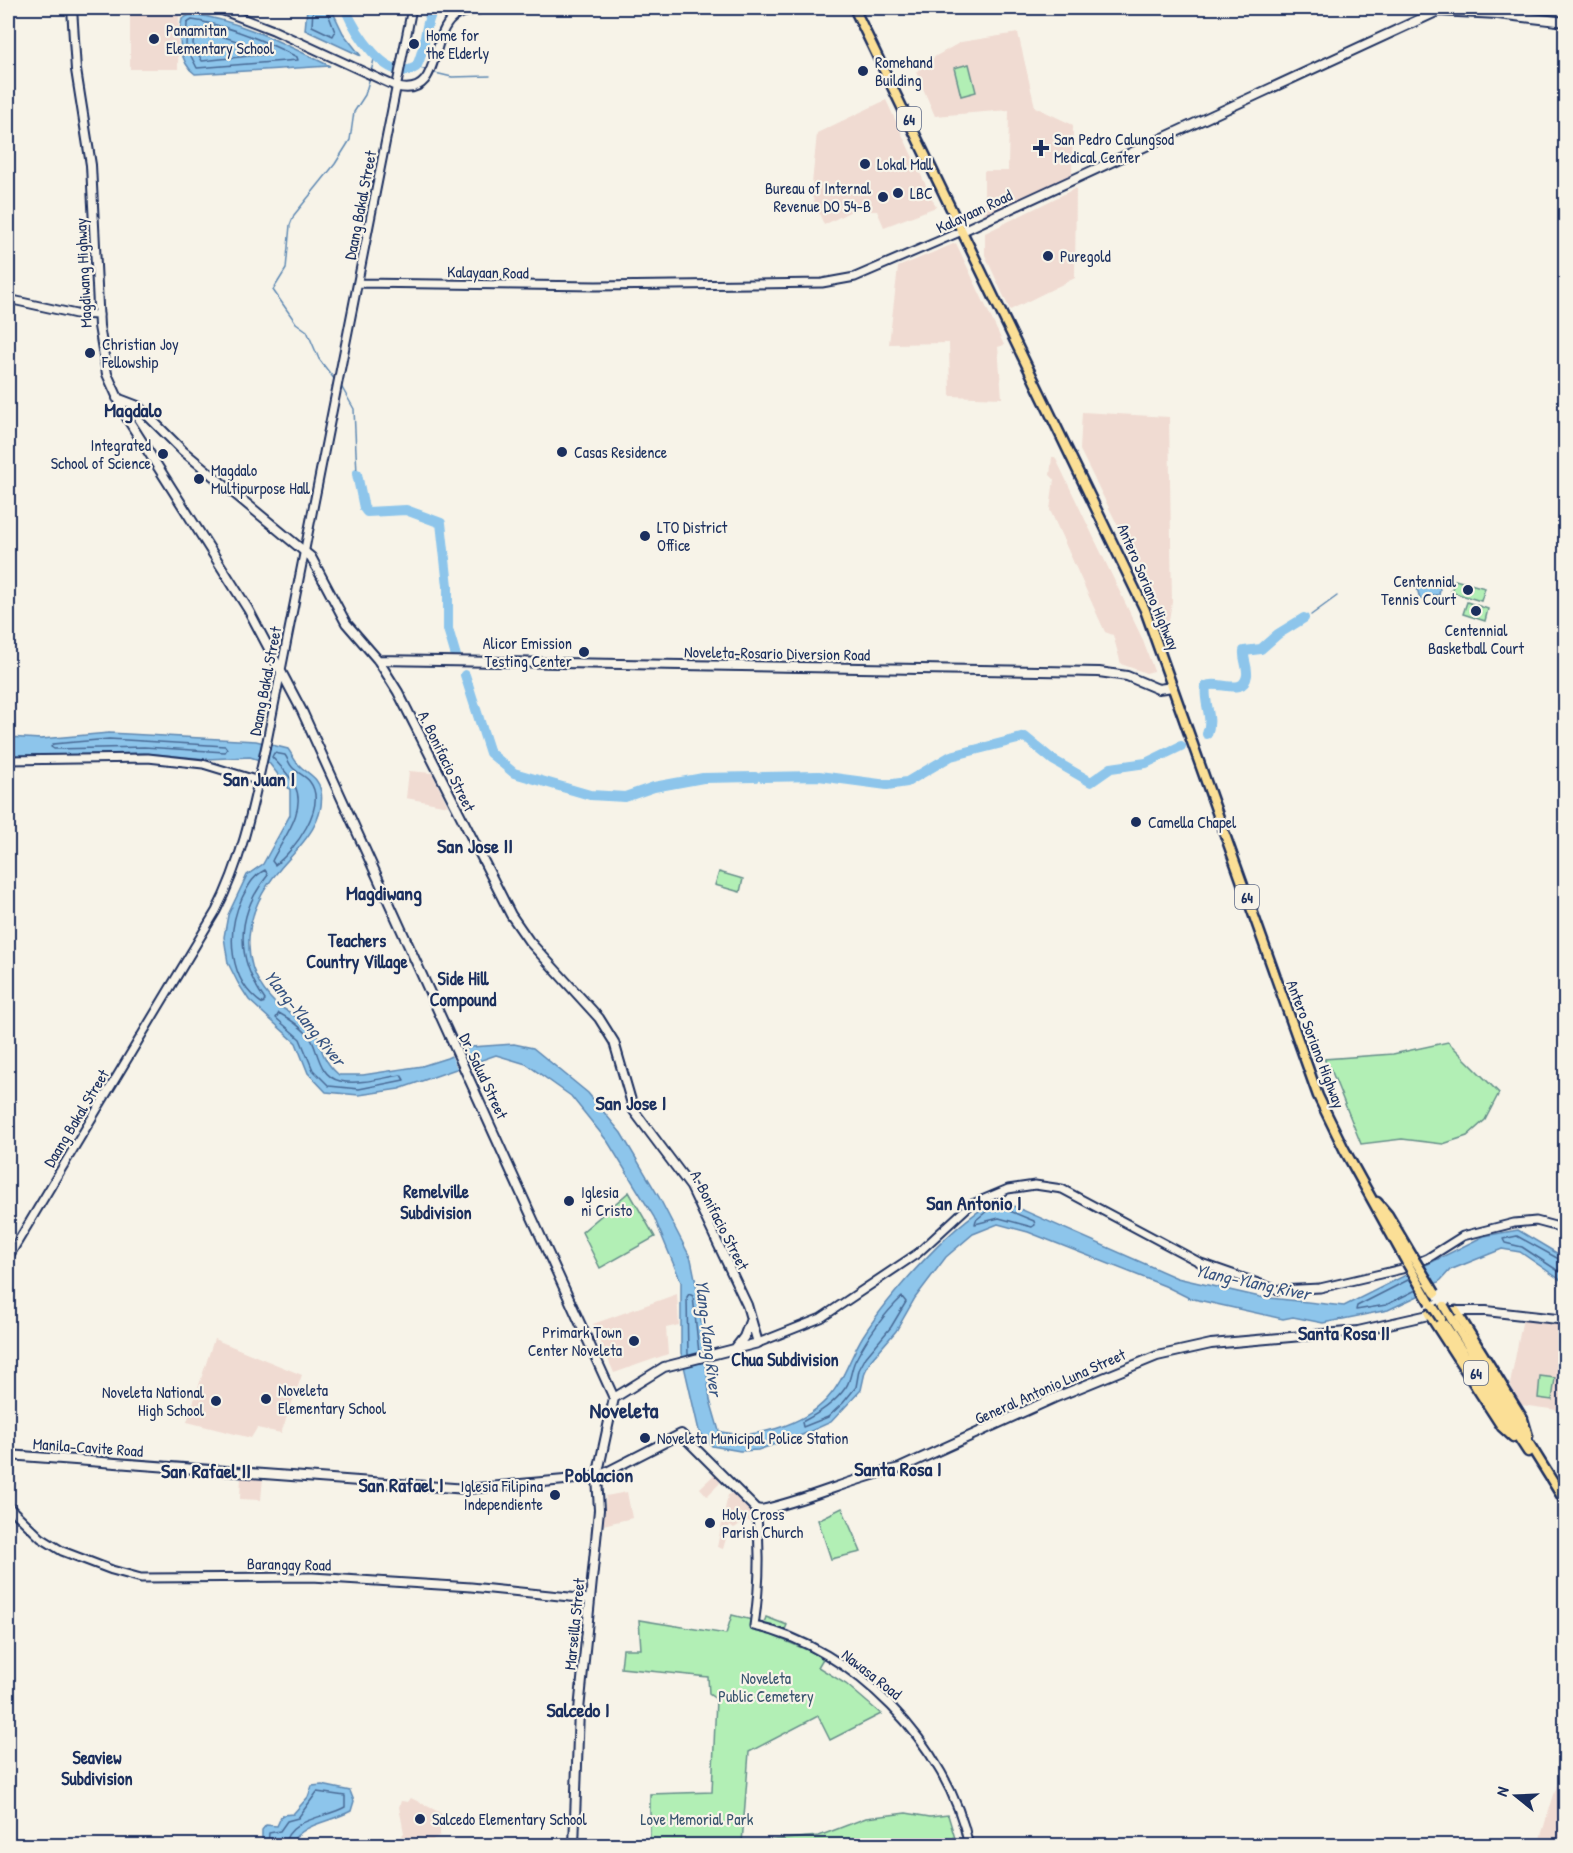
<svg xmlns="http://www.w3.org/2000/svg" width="1573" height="1853" viewBox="0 0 1573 1853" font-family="'Patrick Hand',sans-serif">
<rect width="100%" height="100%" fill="#f7f3e8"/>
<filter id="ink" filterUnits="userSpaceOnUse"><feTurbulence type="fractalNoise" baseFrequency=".0167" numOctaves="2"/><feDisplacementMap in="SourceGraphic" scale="12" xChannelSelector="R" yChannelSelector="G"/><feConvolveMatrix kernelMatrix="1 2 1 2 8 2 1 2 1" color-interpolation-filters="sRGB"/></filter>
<g filter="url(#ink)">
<path fill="#f0dbd2" d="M130 8 179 10 178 69H130Z
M1018 33 1035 107 1073 125 1072 175 1007 206 984 214V171H1008L1009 110 935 116 916 72 936 56 961 42Z
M886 100 936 207 884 227 877 211H871L867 203 824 225 811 194 817 133Z
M1076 188 1075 278 1010 310 985 255V233Z
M956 243 1004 345 998 347 1002 398 950 396 949 343 889 344 898 267Z
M1082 412 1169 417 1172 602 1168 626 1080 450Z
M1052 457H1055L1142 638 1154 671 1146 673 1121 664 1113 635 1105 632 1050 510 1054 479 1050 475Z
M409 771 432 773 448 806 406 798Z
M677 1294 679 1325 666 1328 668 1354 614 1373 593 1324Z
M1523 1318 1565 1325V1411L1521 1405 1510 1384Z
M214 1339 302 1375 281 1433 257 1428 251 1438 187 1422Z
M717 1472 720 1483 707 1496 700 1488Z
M241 1476 263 1477 261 1500 240 1499Z
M738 1490 752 1509 756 1520 750 1522 747 1520 734 1528 730 1525 723 1549 717 1547 728 1495Z
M627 1492 632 1518 603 1525 606 1496Z
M1559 1779 1565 1781V1845H1538Z
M411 1798 441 1813 440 1835 425 1845H408L402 1835 404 1833 399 1807 401 1801 408 1802Z"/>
<path fill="#b2efb5" stroke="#668f8a" stroke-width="1.5" d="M969 64 976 92 961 96 954 68Z
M1455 580 1485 588 1481 601 1451 592Z
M1467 602 1488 609 1485 621 1463 614Z
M719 872 743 879 740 892 715 885Z
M1448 1042 1499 1093 1485 1120 1467 1136 1443 1144 1402 1139 1361 1144 1332 1072 1324 1059 1393 1054Z
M629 1192 655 1237 600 1268 582 1232Z
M1540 1376 1555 1378 1552 1400 1538 1398Z
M842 1508 861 1552 831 1559 818 1520Z
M732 1615 760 1622 759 1630 824 1657 818 1667 846 1684 881 1714 830 1740 818 1716 749 1752 742 1843 819 1836 866 1818 906 1813 930 1817 948 1815 957 1845H650V1794L712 1792 716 1699 709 1694 708 1677 621 1668 623 1649H641L639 1620 726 1634Z
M766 1617 787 1625 783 1634 763 1626Z"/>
<path fill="#8dc5eb" stroke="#5f89b3" stroke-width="1.5" d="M307 8H331L343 33 361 56 305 30Z
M191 14C240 20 286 45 330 66L195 74C179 63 178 36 182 19Z
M1435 580 1440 589 1439 595H1427L1423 600 1420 599 1417 588 1419 584 1426 586Z
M109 733 256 741 288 749C292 754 294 760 298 764 307 774 318 776 321 791 326 823 299 847 280 869 245 909 234 963 276 1004 281 1008 287 1010 292 1014 301 1020 308 1028 317 1034 321 1051 325 1063 339 1075H363L422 1066 447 1058 471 1047 514 1044 533 1048 588 1093 621 1133 659 1197 691 1259 698 1293 710 1400 719 1431C752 1441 803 1425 827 1399 844 1381 850 1357 863 1336 887 1298 958 1215 1000 1200L1177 1278 1260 1297 1344 1306 1484 1236 1518 1230 1565 1258V1283L1520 1252 1502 1249 1450 1270 1441 1280 1420 1295 1388 1310 1323 1323 1293 1317 1283 1319 1189 1298 1165 1286 1028 1232 998 1224 973 1234 946 1257 915 1298 896 1331 871 1360 865 1372 861 1390 831 1422 802 1435 758 1450 740 1451 712 1446 699 1431 681 1353V1282L654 1217 608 1142 571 1096 526 1064 496 1055 399 1089 359 1095 326 1092 308 1073 296 1043 249 1000 238 983 228 963 224 937 228 915 247 875 263 864 290 815V790L269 763 250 757 207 759 144 753 8 757V737L41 739Z
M322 1785 350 1791 354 1801 351 1811C326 1824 307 1821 288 1845H262V1830L266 1825 277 1826 282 1815 293 1814 308 1797 312 1786Z"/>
<path fill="#f7f3e8" d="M465 1046 473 1064 458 1070 450 1053Z"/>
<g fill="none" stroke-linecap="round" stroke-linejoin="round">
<path stroke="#496b96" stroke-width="1.5" d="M313 8 312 26 333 36 335 32 326 8
M192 20C228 25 265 41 297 57L298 60 197 68 186 46 187 23Z
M197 28 267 51 268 54 202 61 193 44 194 30Z
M109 739 225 746 227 749 225 752 144 747 54 749 51 747 53 744Z
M274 753 285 755C288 759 289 764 292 767 297 773 306 776 310 782 328 806 294 851 275 865L272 861C282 840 307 811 295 786 290 775 280 766 272 757Z
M265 870 268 875C235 916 235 957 265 1000L263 1004C228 981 226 932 242 898 249 885 252 877 265 870Z
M279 1013C290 1019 301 1027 309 1036 318 1046 317 1076 340 1081 359 1085 382 1078 401 1075L404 1080 359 1089 329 1086 313 1070 300 1039 276 1018Z
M1000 1207 1034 1221 1035 1225 1032 1227 999 1218 975 1224 976 1220 987 1211Z
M1566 1263 1517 1236 1503 1239 1505 1243 1522 1247 1566 1276
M1410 1279 1357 1306 1356 1310 1386 1305 1416 1290
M902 1297 906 1302 891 1327 866 1357 859 1370 856 1387 843 1403 828 1417 803 1427 802 1422C819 1413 835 1403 846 1387 851 1380 851 1369 855 1361 867 1338 883 1315 902 1297Z
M688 1356 687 1297 689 1294 693 1296 699 1353
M268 1846 269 1833 280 1831 287 1821 298 1818 317 1792 345 1796V1807C326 1818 288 1818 284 1846"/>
<path stroke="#5f89b3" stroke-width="1.5" d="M416 67 427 70
M371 72 375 55
M431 72 452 77 490 76
M335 380 319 359 307 331 296 323 273 290 286 269 290 225 294 215 335 164 350 140 354 112 365 95 370 77
M341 386 354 409 357 474
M1311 615 1337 596
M1204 735 1207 734"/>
<path stroke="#8dc5eb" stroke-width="10" d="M345 8C354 29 386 85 416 67 427 48 423 26 434 8
M357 474 364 508 367 512 406 510 441 523 448 586V629L456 656
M465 675 490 753 514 773 590 795 625 797 654 787 703 778 755 777
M1207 734C1214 717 1203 703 1206 686 1219 680 1244 697 1247 675 1248 667 1243 660 1244 651L1261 649 1278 634 1304 618
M762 777 819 776 887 785 907 782 951 756 1025 737 1053 760 1091 782 1111 768 1146 763 1181 746"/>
<defs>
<path id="tertiary" d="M216 8 273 30 397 87C442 98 429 37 453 18 464 9 484 10 498 8
M358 283 596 286 822 283 855 277 962 231
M8 299 76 314 99 315
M8 760 148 758 203 764 259 781
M8 1258 216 911C244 856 254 800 267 741L412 8
M758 1343 821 1318 918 1253 970 1205 1008 1189 1035 1185 1062 1189 1201 1263 1278 1290 1320 1288 1402 1269 1428 1258 1463 1236 1514 1223 1536 1221 1566 1229
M8 1506 41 1538 62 1551 112 1570 141 1578 312 1577 471 1587 589 1599
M756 1509C761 1549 760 1586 754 1626 854 1647 949 1746 969 1846"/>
<path id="secondary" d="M72 8 76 70 91 165 99 326 107 374 127 418 248 609 302 711 614 1398
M962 231 1438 11 1498 14 1566 22
M117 398 138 406 183 451 311 557 346 623 378 660 398 692 511 915 529 941 599 1018 614 1042 634 1111 691 1187 747 1305 758 1343 664 1367 614 1398
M378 660 1099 672 1127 676 1158 689 1173 687
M1451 1311H1486L1566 1320
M734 1350 744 1337 751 1319
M8 1455 467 1489 597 1477 681 1434 756 1509 761 1510C809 1500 852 1478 900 1468L1054 1398 1157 1356 1211 1344 1358 1331 1433 1314
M574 1846 579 1710 599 1510 597 1477 614 1398"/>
<path id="primary" d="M854 8 1145 610 1318 1096 1344 1149 1407 1263
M1377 1202 1388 1215 1414 1259
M1456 1311 1523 1419 1528 1436
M1429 1314 1502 1427 1513 1437
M1451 1318 1566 1503
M1441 1319 1528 1452"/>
</defs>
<use href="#tertiary" stroke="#1b2f5e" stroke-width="11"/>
<use href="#secondary" stroke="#1b2f5e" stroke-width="12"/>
<use href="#primary" stroke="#1b2f5e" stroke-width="13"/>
<use href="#tertiary" stroke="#f7f3e8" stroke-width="7"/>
<use href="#secondary" stroke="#f7f3e8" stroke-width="8"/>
<use href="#primary" stroke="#fbdf96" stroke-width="8"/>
<defs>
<path id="primary-bridge" d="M1414 1259 1435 1293
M1407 1263 1430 1303
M1444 1306 1451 1318
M1433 1307 1441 1319"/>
</defs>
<use href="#primary-bridge" stroke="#1b2f5e" stroke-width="13" stroke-linecap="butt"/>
<use href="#primary-bridge" stroke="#fbdf96" stroke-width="8"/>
</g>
</g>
<g fill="#1b2f5e" stroke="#f7f3e8" stroke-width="2">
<circle cx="154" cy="39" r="6"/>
<circle cx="414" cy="44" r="6"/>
<circle cx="863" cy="71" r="6"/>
<path d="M1038 139h6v6h6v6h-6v6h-6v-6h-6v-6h6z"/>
<circle cx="865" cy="164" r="6"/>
<circle cx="898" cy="193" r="6"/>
<circle cx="883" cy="197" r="6"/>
<circle cx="1048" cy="256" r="6"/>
<circle cx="90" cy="353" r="6"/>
<circle cx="562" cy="452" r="6"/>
<circle cx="163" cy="454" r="6"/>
<circle cx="199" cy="479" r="6"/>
<circle cx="645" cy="536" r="6"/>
<circle cx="1468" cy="590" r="6"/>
<circle cx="1476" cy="611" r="6"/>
<circle cx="584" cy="652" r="6"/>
<circle cx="1136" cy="822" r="6"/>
<circle cx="569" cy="1201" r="6"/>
<circle cx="634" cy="1341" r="6"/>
<circle cx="266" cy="1399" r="6"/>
<circle cx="216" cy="1401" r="6"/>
<circle cx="645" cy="1438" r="6"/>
<circle cx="555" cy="1495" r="6"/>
<circle cx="710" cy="1523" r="6"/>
<circle cx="420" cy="1819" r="6"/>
</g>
<g text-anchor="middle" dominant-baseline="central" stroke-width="4.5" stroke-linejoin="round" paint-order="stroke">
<g fill="#f7f3e8" stroke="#5d6a87" stroke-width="1.5">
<rect x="897" y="107" width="24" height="24" rx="4.5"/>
<rect x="1235" y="885" width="24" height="24" rx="4.5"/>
<rect x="1464" y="1361" width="24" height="24" rx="4.5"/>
</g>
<g font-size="15" font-weight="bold" fill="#1b2f5e">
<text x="909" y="119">64</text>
<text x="1247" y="897">64</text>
<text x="1476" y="1373">64</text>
</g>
<g font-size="16" fill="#1b2f5e" stroke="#f7f3e8" text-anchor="start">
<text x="166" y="30">Panamitan<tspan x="166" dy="18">Elementary School</tspan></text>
<text x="426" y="35">Home for<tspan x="426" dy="18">the Elderly</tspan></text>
<text x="875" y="62">Romehand<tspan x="875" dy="18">Building</tspan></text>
<text x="1054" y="139">San Pedro Calungsod<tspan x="1054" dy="18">Medical Center</tspan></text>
<text x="877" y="164">Lokal Mall</text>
<text x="871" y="188" text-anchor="end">Bureau of Internal<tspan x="871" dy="18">Revenue DO 54-B</tspan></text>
<text x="910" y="193">LBC</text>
<text x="1060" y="256">Puregold</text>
<text x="102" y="344">Christian Joy<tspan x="102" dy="18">Fellowship</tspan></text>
<text x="151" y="445" text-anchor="end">Integrated<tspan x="151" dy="18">School of Science</tspan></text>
<text x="574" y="452">Casas Residence</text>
<text x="211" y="470">Magdalo<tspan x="211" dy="18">Multipurpose Hall</tspan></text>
<text x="657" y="527">LTO District<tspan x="657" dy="18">Office</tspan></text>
<text x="1456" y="581" text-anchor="end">Centennial<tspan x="1456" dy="18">Tennis Court</tspan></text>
<text x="1476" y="630" text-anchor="middle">Centennial<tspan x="1476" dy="18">Basketball Court</tspan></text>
<text x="572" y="643" text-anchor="end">Alicor Emission<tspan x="572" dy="18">Testing Center</tspan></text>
<text x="1148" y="822">Camella Chapel</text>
<text x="581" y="1192">Iglesia<tspan x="581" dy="18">ni Cristo</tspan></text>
<text x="622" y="1332" text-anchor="end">Primark Town<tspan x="622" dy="18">Center Noveleta</tspan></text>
<text x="278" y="1390">Noveleta<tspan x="278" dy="18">Elementary School</tspan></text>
<text x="204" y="1392" text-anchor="end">Noveleta National<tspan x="204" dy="18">High School</tspan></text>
<text x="657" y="1438">Noveleta Municipal Police Station</text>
<text x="543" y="1486" text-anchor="end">Iglesia Filipina<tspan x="543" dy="18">Independiente</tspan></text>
<text x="722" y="1514">Holy Cross<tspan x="722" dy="18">Parish Church</tspan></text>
<text x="432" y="1819">Salcedo Elementary School</text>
</g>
<g font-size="16" fill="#1b2f5e" stroke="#f7f3e8">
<text transform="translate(360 205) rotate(-79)">Daang Bakal Street</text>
<text transform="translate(974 211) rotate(-25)">Kalayaan Road</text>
<text transform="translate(488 272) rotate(1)">Kalayaan Road</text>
<text transform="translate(83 273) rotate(-93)">Magdiwang Highway</text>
<text transform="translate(1149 587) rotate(67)">Antero Soriano Highway</text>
<text transform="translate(777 653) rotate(1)">Noveleta-Rosario Diversion Road</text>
<text transform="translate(265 681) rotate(-79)">Daang Bakal Street</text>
<text transform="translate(447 761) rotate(64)">A. Bonifacio Street</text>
<text transform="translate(1316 1044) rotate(69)">Antero Soriano Highway</text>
<text transform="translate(484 1076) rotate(65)">Dr. Salud Street</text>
<text transform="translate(76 1118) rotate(-59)">Daang Bakal Street</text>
<text transform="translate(720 1220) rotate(63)">A. Bonifacio Street</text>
<text transform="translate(1050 1386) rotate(-24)">General Antonio Luna Street</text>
<text transform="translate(88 1447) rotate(4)">Manila-Cavite Road</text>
<text transform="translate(289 1564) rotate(1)">Barangay Road</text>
<text transform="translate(574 1624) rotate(-84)">Marseilla Street</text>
<text transform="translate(872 1674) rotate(38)">Nawasa Road</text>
</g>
<g font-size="16" fill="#39556f" stroke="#f7f3e8">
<text x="766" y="1678">Noveleta<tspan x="766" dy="18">Public Cemetery</tspan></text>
<text x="697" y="1819">Love Memorial Park</text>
</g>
<g font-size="18" font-weight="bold" fill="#1b2f5e" stroke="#f7f3e8">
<text x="357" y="940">Teachers<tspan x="357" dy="21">Country Village</tspan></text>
<text x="463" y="978">Side Hill<tspan x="463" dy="21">Compound</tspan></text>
<text x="436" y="1191">Remelville<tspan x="436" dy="21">Subdivision</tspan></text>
<text x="785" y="1359">Chua Subdivision</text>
<text x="97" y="1757">Seaview<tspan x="97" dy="21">Subdivision</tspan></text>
</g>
<g font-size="18" font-style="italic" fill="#385481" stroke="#f7f3e8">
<text transform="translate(305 1018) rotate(51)">Ylang-Ylang River</text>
<text transform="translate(1253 1282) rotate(12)">Ylang-Ylang River</text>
<text transform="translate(709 1338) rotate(83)">Ylang-Ylang River</text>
</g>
<g font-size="20" font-weight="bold" fill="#1b2f5e" stroke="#f7f3e8">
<text x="133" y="409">Magdalo</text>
<text x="259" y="778">San Juan I</text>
<text x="475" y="845">San Jose II</text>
<text x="384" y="892">Magdiwang</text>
<text x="631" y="1102">San Jose I</text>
<text x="974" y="1202">San Antonio I</text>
<text x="1344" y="1332">Santa Rosa II</text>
<text x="898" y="1468">Santa Rosa I</text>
<text x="206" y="1470">San Rafael II</text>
<text x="599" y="1474">Poblacion</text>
<text x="401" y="1484">San Rafael I</text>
<text x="578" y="1709">Salcedo I</text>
</g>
<g font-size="22" font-weight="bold" fill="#1b2f5e" stroke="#f7f3e8">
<text x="624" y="1410">Noveleta</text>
</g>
</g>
<rect width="1573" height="1853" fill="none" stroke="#f7f3e8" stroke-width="30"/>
<rect x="15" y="15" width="1543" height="1823" fill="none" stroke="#1b2f5e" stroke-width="2" filter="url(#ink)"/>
<g transform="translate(1516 1796) rotate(288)" stroke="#f7f3e8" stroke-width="4.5" paint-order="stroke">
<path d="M0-4.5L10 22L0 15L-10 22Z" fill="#1b2f5e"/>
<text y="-9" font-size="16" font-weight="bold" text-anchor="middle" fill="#1b2f5e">N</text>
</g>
</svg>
